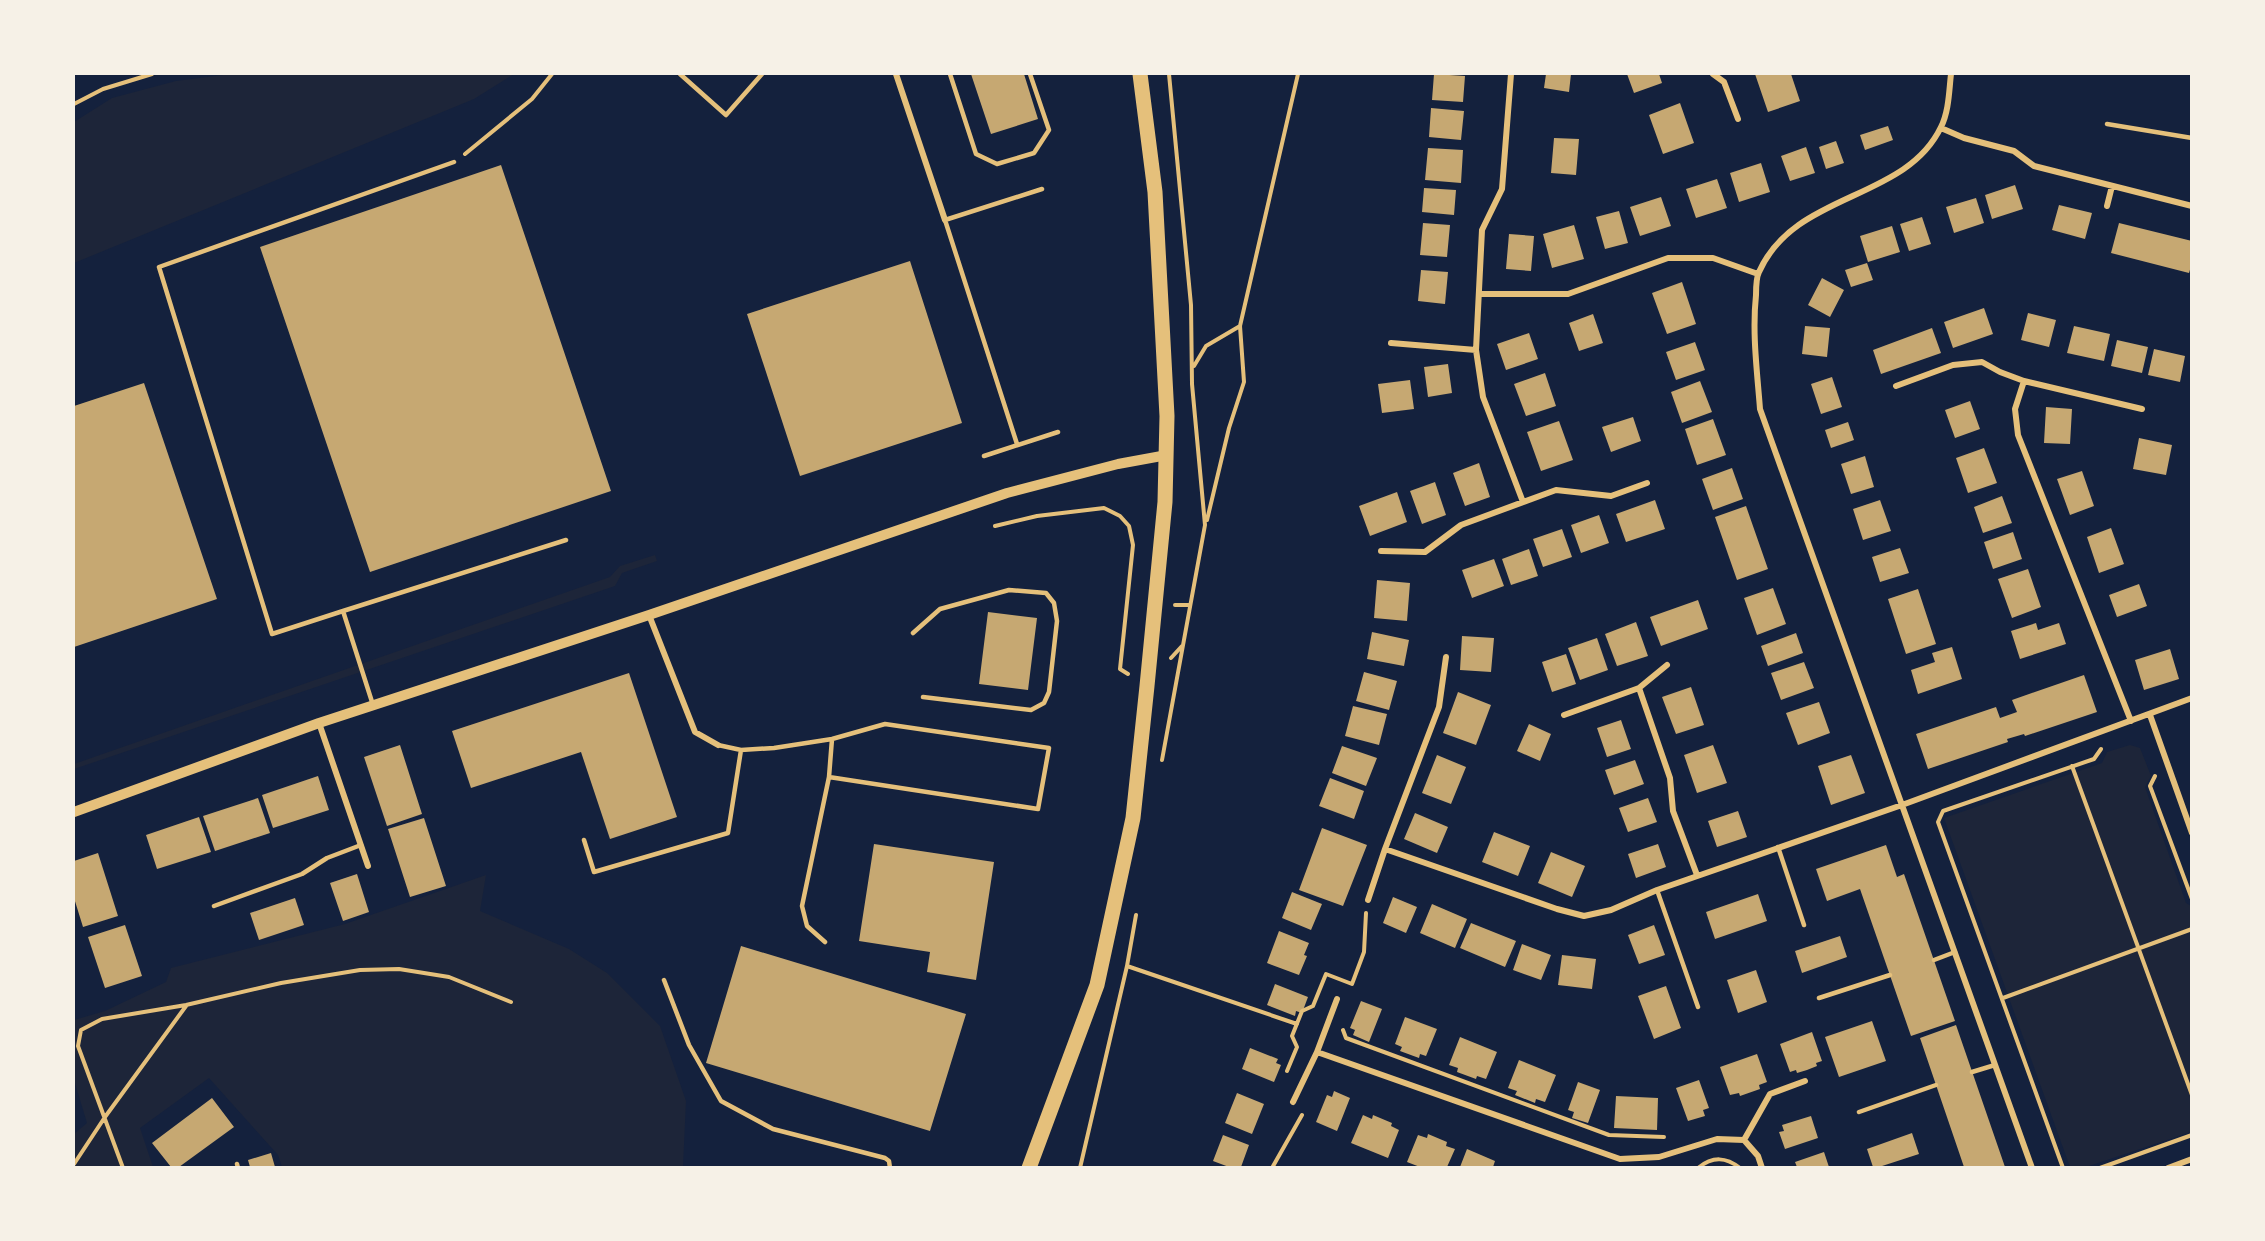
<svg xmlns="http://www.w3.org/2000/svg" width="2265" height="1241" viewBox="0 0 2265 1241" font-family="Cabin,sans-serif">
<rect width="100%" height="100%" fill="#14213d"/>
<path fill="#1d2539" d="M231 74H514L474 99 74 263V122L112 98 176 81Z
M655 555 657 561 622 573 615 586 74 769V764L610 577 620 566Z
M2130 745 2140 748 2151 776 2145 787 2186 903 2191 906V1132L2086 1167H2070L1944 818 2102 763 2107 752Z
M486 875 480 911 569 949 607 973 660 1026 686 1101 683 1167H282L278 1155 209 1078 140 1128 153 1167H74V1134L87 1123 74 1080V1020L105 1011 166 982 171 968 345 924Z"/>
<path fill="#c6a872" d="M971 74H1024L1038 119 991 134Z
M1434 74 1465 76 1463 102 1432 100Z
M1546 74H1571L1569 92 1544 88Z
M1627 74H1659L1662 83 1634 93Z
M1755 74H1791L1800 101 1768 112Z
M1680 103 1694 143 1663 154 1649 115Z
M1431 108 1464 111 1461 140 1429 137Z
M1888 126 1893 140 1865 150 1860 135Z
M1554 138 1579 139 1576 175 1551 173Z
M1836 141 1844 163 1826 169 1819 147Z
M1806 147 1815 173 1790 181 1781 156Z
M1428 148 1463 150 1461 183 1425 180Z
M1761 163 1770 192 1739 202 1730 173Z
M501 165 611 491 370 572 260 247Z
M1717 179 1727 208 1696 218 1686 189Z
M2015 185 2023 209 1992 219 1985 195Z
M1424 188 1456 190 1454 215 1422 212Z
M1661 197 1671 226 1640 236 1630 207Z
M1976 198 1984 223 1954 233 1946 207Z
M2059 205 2092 213 2085 239 2052 230Z
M1619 211 1628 243 1605 249 1596 217Z
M1922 217 1931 244 1909 251 1900 224Z
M1423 223 1450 225 1447 257 1420 255Z
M2119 223 2192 241V263L2189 273 2111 253Z
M1574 225 1584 259 1552 268 1543 234Z
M1892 226 1900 252 1868 262 1860 236Z
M1509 234 1534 236 1531 271 1506 269Z
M910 261 962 423 800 476 747 314Z
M1867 263 1873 280 1851 287 1845 270Z
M1421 270 1448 272 1445 304 1418 301Z
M1822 278 1844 290 1830 317 1808 305Z
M1682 282 1696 324 1667 334 1652 293Z
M1984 308 1993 334 1953 348 1944 322Z
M2028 313 2056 320 2049 347 2021 340Z
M1593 314 1603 343 1579 351 1569 323Z
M1805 326 1830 328 1827 357 1802 354Z
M2074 326 2110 334 2104 361 2067 353Z
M1932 328 1941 353 1881 374 1873 350Z
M1529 333 1538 359 1506 370 1497 344Z
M2117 340 2148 347 2142 373 2111 366Z
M1695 342 1705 370 1676 380 1666 352Z
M2154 349 2185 356 2180 382 2148 375Z
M1448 364 1452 393 1428 397 1424 367Z
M1545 373 1556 406 1526 416 1514 384Z
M1832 377 1842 407 1821 414 1811 384Z
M1410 380 1414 409 1382 413 1378 384Z
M1700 381 1712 412 1682 423 1671 392Z
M144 383 217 599 74 647V406Z
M1970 401 1980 429 1955 438 1945 410Z
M2046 407 2072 409 2070 444 2044 443Z
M1633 417 1641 441 1611 452 1602 427Z
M1713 419 1726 455 1697 465 1685 429Z
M1559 421 1573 460 1541 471 1527 432Z
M1848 422 1854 440 1831 448 1825 430Z
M2139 438 2172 445 2166 475 2133 469Z
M1984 448 1997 483 1968 493 1956 458Z
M1865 456 1874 487 1851 494 1841 464Z
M1479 463 1490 497 1465 506 1453 473Z
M1732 468 1743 499 1713 510 1702 479Z
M2082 471 2094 506 2070 515 2057 479Z
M1435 482 1446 515 1422 524 1410 491Z
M1397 492 1407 522 1370 536 1359 506Z
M2002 496 2012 523 1983 533 1974 507Z
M1655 500 1665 529 1626 542 1616 514Z
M1880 500 1891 531 1863 540 1853 509Z
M1746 506 1768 569 1737 580 1715 517Z
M1599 515 1609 543 1581 553 1571 525Z
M2111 528 2124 564 2099 573 2087 537Z
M1562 529 1572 557 1543 567 1533 539Z
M2013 532 2022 559 1993 569 1984 542Z
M1900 548 1909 573 1880 582 1872 557Z
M1529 549 1538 576 1511 585 1502 559Z
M1494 559 1504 586 1472 598 1462 570Z
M2028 569 2041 607 2012 618 1998 579Z
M1377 580 1410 583 1407 621 1374 618Z
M2139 584 2147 606 2117 617 2109 595Z
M1773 588 1786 624 1757 635 1744 598Z
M1918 589 1936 644 1906 654 1888 599Z
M1698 600 1708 629 1661 646 1650 617Z
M988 612 1037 618 1028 690 979 684Z
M1636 622 1648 656 1617 666 1605 634Z
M2036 623 2038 630 2059 623 2066 644 2020 659 2011 631Z
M1372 632 1409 640 1404 666 1367 659Z
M1796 633 1803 653 1768 666 1761 646Z
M1462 636 1494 638 1491 672 1460 670Z
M1597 638 1608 670 1580 680 1568 648Z
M1952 647 1962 679 1918 694 1911 670 1935 662 1932 653Z
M2170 649 2179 679 2144 690 2135 660Z
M1566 654 1576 684 1552 692 1542 662Z
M1804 662 1814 688 1781 700 1771 673Z
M1364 672 1397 681 1389 710 1356 701Z
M629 673 677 817 610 839 581 752 471 788 452 731Z
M2084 675 2097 712 2025 736 2024 734 2007 739 2008 742 1928 769 1916 734 1996 707 2000 718 2017 712 2012 700Z
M1691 687 1704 725 1676 734 1662 697Z
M1458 692 1491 705 1476 745 1443 733Z
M1819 702 1830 733 1798 745 1786 713Z
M1353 706 1387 714 1379 745 1345 736Z
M1621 720 1631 749 1607 757 1597 728Z
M1529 724 1551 734 1540 761 1517 751Z
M400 745 422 814 387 826 364 757Z
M1713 745 1727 783 1697 793 1684 755Z
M1342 746 1377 758 1366 786 1332 773Z
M1437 755 1466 767 1451 804 1422 793Z
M1851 755 1865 793 1831 805 1818 766Z
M1635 760 1644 784 1614 795 1605 770Z
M318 776 329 810 273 828 262 795Z
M1330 778 1364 791 1354 819 1319 806Z
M258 798 270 833 215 851 203 816Z
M1648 798 1657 822 1628 832 1619 808Z
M1738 811 1747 837 1717 847 1708 821Z
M1415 813 1448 827 1437 853 1404 839Z
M199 817 211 852 157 869 146 835Z
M424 818 446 886 410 897 388 829Z
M1322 828 1367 845 1343 906 1299 890Z
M1494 832 1530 846 1518 876 1482 862Z
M874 844 994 862 976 980 927 972 930 952 859 941Z
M1658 844 1666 867 1636 878 1628 854Z
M1886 845 1897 877 1904 874 1955 1021 1911 1036 1860 889 1827 901 1816 869Z
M1551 852 1585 866 1572 897 1538 883Z
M98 853 118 916 83 927 74 898V861Z
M357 874 369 912 343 921 330 883Z
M1292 892 1322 904 1311 930 1282 918Z
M1758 894 1767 921 1715 939 1706 912Z
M1393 897 1417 907 1406 933 1383 923Z
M295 898 304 925 259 940 250 913Z
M1432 904 1467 919 1455 948 1420 933Z
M1471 923 1516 941 1505 967 1460 948Z
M125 925 142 976 105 988 88 937Z
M1654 925 1665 955 1639 964 1628 935Z
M1279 931 1309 943 1304 955 1307 956 1299 975 1267 963Z
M1840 936 1847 957 1802 973 1795 951Z
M1522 944 1551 955 1541 980 1513 970Z
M741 946 966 1014 930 1131 706 1063Z
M1562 955 1596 959 1592 989 1558 985Z
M1756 970 1767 1002 1738 1013 1727 980Z
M1275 984 1308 997 1302 1013 1296 1011 1295 1016 1267 1005Z
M1666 986 1681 1028 1654 1039 1638 996Z
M1361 1001 1382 1009 1369 1042 1353 1035 1355 1030 1350 1028Z
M1405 1017 1437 1029 1426 1056 1420 1054 1419 1058 1400 1051 1402 1047 1395 1044Z
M1872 1021 1886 1061 1839 1077 1825 1037Z
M1956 1025 2005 1167H1964L1920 1038Z
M1812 1032 1822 1061 1816 1063 1817 1066 1807 1070 1797 1073 1796 1070 1790 1072 1780 1044Z
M1460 1037 1497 1052 1486 1079 1477 1076 1476 1079 1457 1072 1458 1068 1449 1065Z
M1250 1048 1278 1059 1276 1063 1281 1065 1274 1082 1242 1069Z
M1757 1054 1767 1082 1759 1085 1760 1089 1740 1096 1739 1093 1730 1095 1720 1067Z
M1519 1060 1556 1075 1545 1102 1536 1099 1535 1103 1515 1095 1517 1091 1508 1088Z
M1699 1080 1709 1108 1703 1110 1705 1116 1688 1121 1676 1088Z
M1578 1082 1600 1090 1588 1123 1572 1118 1574 1112 1568 1110Z
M1334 1091 1350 1098 1337 1131 1316 1122 1327 1095 1332 1097Z
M1237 1093 1264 1104 1252 1134 1225 1123Z
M1616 1096 1658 1098 1657 1130 1614 1128Z
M212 1098 234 1127 179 1167H171L152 1143Z
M1363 1115 1372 1119 1373 1115 1392 1123 1391 1126 1399 1130 1388 1158 1351 1143Z
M1811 1116 1818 1138 1785 1149 1779 1132 1784 1131 1782 1125Z
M1912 1133 1919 1154 1879 1167H1873L1867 1149Z
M1428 1134 1447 1142 1446 1146 1455 1149 1447 1167H1420L1407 1162 1418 1135 1427 1138Z
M1223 1135 1249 1145 1241 1167H1229L1213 1161Z
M1467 1149 1495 1161 1493 1167H1460Z
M1824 1152 1829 1167H1797L1795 1162Z
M271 1153 275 1167H250L248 1160Z"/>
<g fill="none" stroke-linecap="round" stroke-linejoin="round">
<path stroke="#e5c07b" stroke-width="4" d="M74 104 103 89 152 74
M465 154 532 99 552 74
M1194 366 1206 346 1240 326
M1207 520 1229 428 1244 382 1240 326 1298 74
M995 526 1037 516 1104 508 1120 516 1129 526 1133 545 1120 669 1128 674
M1175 605H1189
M1171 658 1182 646
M1162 760 1205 525 1192 384 1191 305 1169 74
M2072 766 2192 1095
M2155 776 2150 786 2192 899
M1127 966 1297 1024
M2003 998 2192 929
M1343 1030 1346 1038 1609 1135 1664 1137
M1287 1071 1297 1047 1292 1036 1302 1011 1313 1006 1326 974 1352 984 1364 952 1366 913
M74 1164 105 1117 186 1006
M123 1168 78 1046 81 1030 102 1019 186 1005 281 983 360 970 399 969 449 977 511 1002
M1080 1168 1127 966 1136 915
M1272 1168 1302 1115
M1698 1168C1713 1156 1726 1157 1740 1168
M2063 1168 1938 822 1943 811 2094 759 2101 749
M2100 1168 2192 1135"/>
<path stroke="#e5c07b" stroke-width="4.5" d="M680 74 726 115 762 74
M950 74 976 154 997 164 1034 153 1049 130 1030 74
M2107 124 2192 138
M1017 444 945 220 1042 189
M984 456 1058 432
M343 611 272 634 159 267 454 162
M913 633 940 609 1009 590 1046 593 1054 603 1057 621 1049 692 1044 703 1031 710 923 697
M373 705 343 611 566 540
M718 745 741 750 774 748 832 739 885 724 1049 748 1038 809 829 777
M584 840 594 872 728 833 741 750
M1778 847 1804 925
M1657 890 1698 1007
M214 906 302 874 327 858 361 845
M825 942 807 926 802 906 829 777 832 739
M1934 960 1955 952
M664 980 689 1045 721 1101 773 1129 885 1158 889 1161 890 1168
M1819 998 1890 975
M1972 1072 1995 1065
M1859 1112 1936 1085
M237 1164 238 1168"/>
<path stroke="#e5c07b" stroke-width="6" d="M896 74 945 220
M1511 74 1502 189 1482 230 1476 350 1483 397 1523 502
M1713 74 1724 82 1738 119
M1951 74C1949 91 1949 111 1941 127 1905 202 1795 191 1759 272 1756 278 1756 287 1756 295 1752 333 1757 370 1760 409L2032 1168
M1941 128 1964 138 2014 151 2034 166 2192 206
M2107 206 2112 186
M1480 294H1568L1668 258H1713L1758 274
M1391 343 1476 350
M2024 381 2015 409 2018 435 2131 721
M1896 386 1953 365 1982 362 2000 372 2024 381 2142 409
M1381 551 1425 552 1461 525 1556 490 1611 496 1647 483
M649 615 695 732 718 745
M1639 688 1670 778 1673 811 1697 875
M1564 715 1639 688 1667 665
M2150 715 2192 833
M319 723 368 866
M1385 849 1557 909 1584 916 1611 910 1657 890 1902 805 2192 698
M1368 900 1385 849 1439 707 1446 657
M1317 1052 1620 1159 1659 1157 1717 1139 1744 1140 1758 1156 1762 1168
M1293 1102 1317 1052 1337 999
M1744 1140 1770 1094 1805 1081
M2168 1168 2192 1159"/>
<path stroke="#e5c07b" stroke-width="10" d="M74 812 319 723 649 615 1007 493 1118 464 1167 455"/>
<path stroke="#e5c07b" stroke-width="15" d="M1029 1168 1097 985 1133 818 1147 686 1165 502 1167 416 1155 192 1140 74"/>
</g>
<rect width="2265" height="1241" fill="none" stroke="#f6f1e7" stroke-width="150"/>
</svg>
